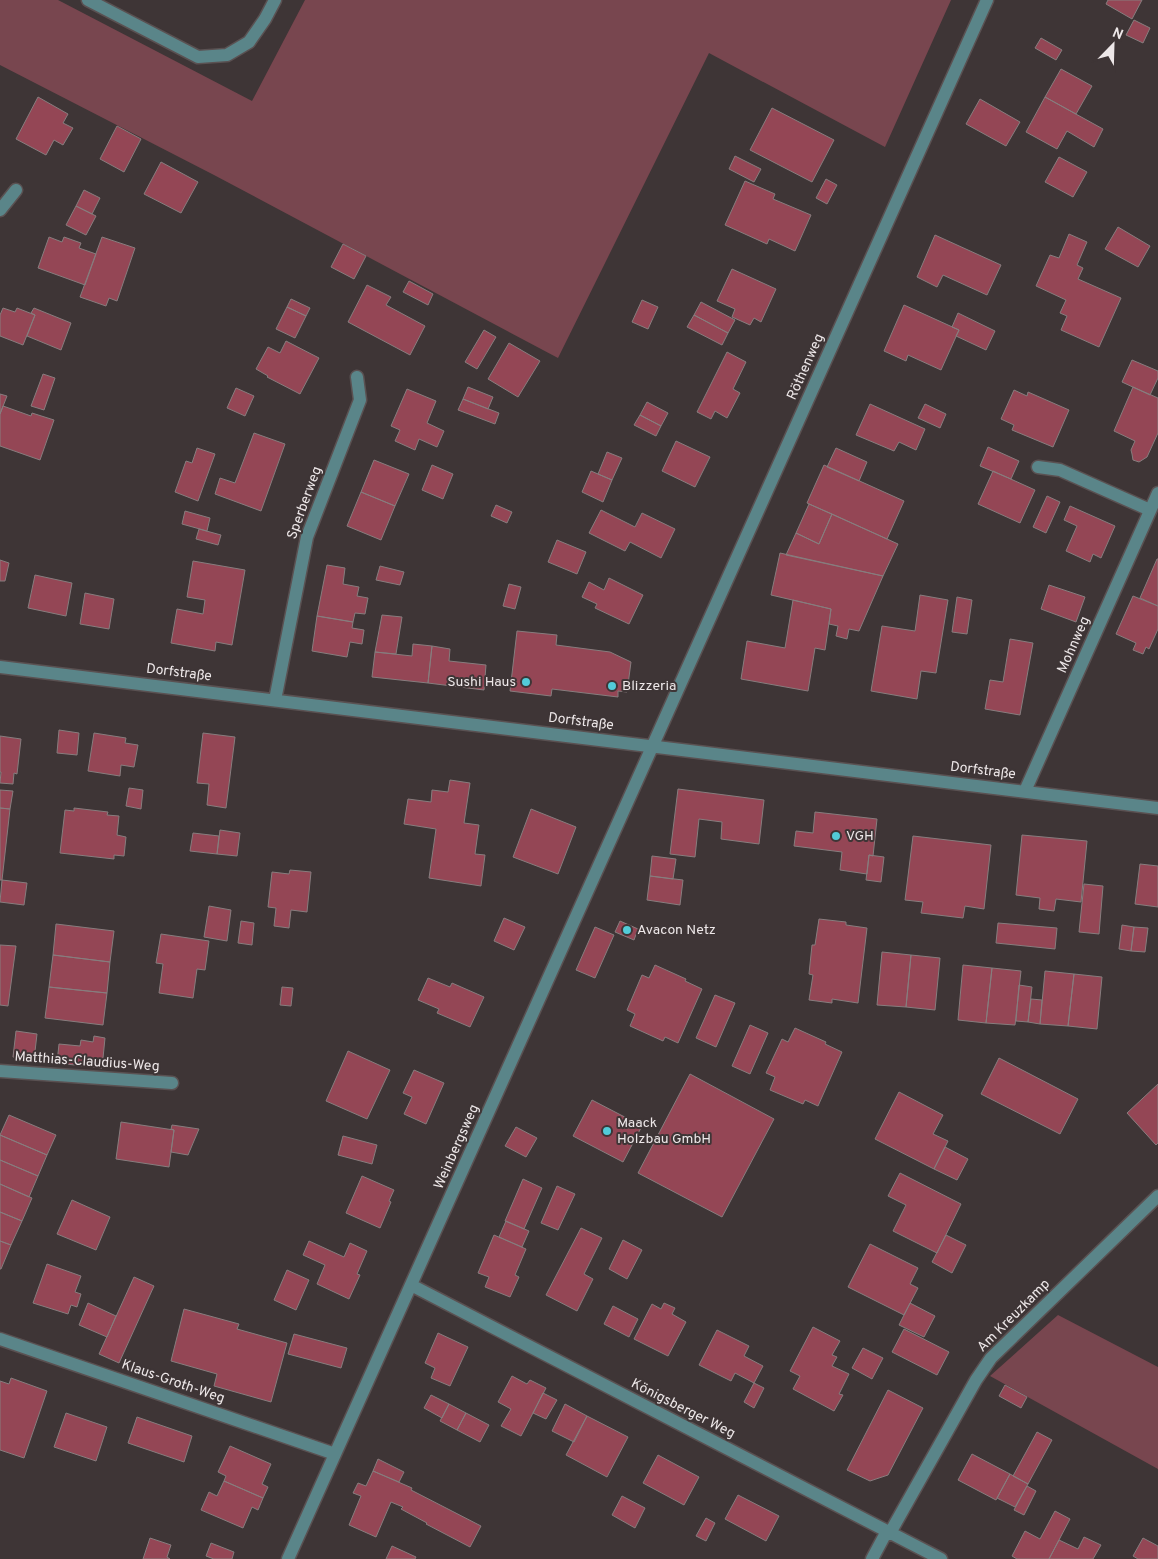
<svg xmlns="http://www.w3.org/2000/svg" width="1158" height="1559" viewBox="0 0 1158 1559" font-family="Overpass,sans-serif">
<rect width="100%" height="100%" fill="#3e3536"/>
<path fill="#78464f" d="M0 0H58L252 101 305 0H951L885 147 709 53 558 358 214 175 0 65Z
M1058 1315 1158 1367V1469L990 1376Z"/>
<path fill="#944655" stroke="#877d7e" d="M1108 0H1142L1132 19 1106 4Z
M1134 20 1150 28 1143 43 1126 35Z
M1041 38 1062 50 1056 60 1035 48Z
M1061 69 1092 86 1076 114 1045 97Z
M38 97 68 114 63 123 73 128 63 145 54 140 46 155 16 139Z
M1045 97 1103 129 1094 147 1067 131 1057 149 1026 132Z
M980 99 1020 122 1006 146 966 124Z
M772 108 834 140 812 182 750 150Z
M117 126 141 139 124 172 100 159Z
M735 156 761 169 754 182 729 169Z
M1059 157 1087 172 1073 197 1045 182Z
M161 162 198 182 181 213 144 194Z
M826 179 837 185 827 204 816 198Z
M745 181 775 194 773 199 811 215 795 251 769 239 767 244 725 225Z
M84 190 100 198 92 214 76 206Z
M76 206 96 216 86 235 66 225Z
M1118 227 1150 246 1138 267 1105 249Z
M1069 234 1087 242 1077 265 1083 268 1078 279 1121 298 1099 347 1061 330 1067 316 1060 313 1066 300 1036 286 1050 255 1059 258Z
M935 235 1001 265 987 295 943 275 937 287 917 277Z
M49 237 62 242 64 237 81 243 79 248 96 254 85 285 38 268Z
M102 237 135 248 117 301 109 298 106 306 80 297Z
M343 244 366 256 354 279 331 267Z
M732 269 776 289 761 322 754 318 750 325 732 317 735 309 717 301Z
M409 281 433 294 428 305 403 292Z
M367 285 391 297 386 305 425 326 410 355 348 322Z
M291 299 310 308 306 316 287 307Z
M642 300 658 307 648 329 632 322Z
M701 302 735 320 728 333 694 315Z
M904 305 959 330 941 370 908 355 906 361 884 351Z
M287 307 306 316 295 338 276 329Z
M3 308 15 312 17 308 35 315 23 345 0 336V315Z
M34 308 71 323 61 350 27 336 35 315 31 313Z
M958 313 995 331 986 350 956 336 959 330 952 327Z
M694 315 728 333 722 345 687 327Z
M484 330 496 337 477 369 465 362Z
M286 341 319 358 300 394 267 377 268 376 256 369 268 347 280 353Z
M509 343 540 361 518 397 488 379Z
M727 352 746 362 733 389 740 393 727 418 715 411 711 419 697 412Z
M1132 360 1158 371V378L1150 395 1122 382Z
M43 374 55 378 44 410 31 406Z
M468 387 493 397 488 409 463 399Z
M1133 387 1158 398V433L1147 457 1139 462 1133 460 1132 454 1131 450 1135 441 1114 431Z
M236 388 254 396 245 416 227 408Z
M407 389 436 401 427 423 444 431 437 447 419 439 415 450 395 441 400 430 391 426Z
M1014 390 1027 396 1028 392 1069 410 1053 447 1012 430 1014 425 1001 419Z
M0 394 7 396 0 414Z
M463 399 499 413 495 424 458 410Z
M647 402 668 413 661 426 640 415Z
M870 404 925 429 916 450 899 442 894 451 856 435Z
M925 404 946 414 940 428 918 418Z
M3 406 31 416 32 413 54 420 40 460 0 446V414Z
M640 415 661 426 656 436 634 425Z
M254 433 285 444 261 511 215 494 220 478 235 483Z
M676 441 710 457 695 487 662 471Z
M988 447 1019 461 1011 479 980 466Z
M197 448 215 454 198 501 175 492 186 461 192 463Z
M836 448 867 462 859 481 827 467Z
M607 452 622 458 612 480 598 474Z
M374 460 409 474 395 506 361 492Z
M432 465 453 474 443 499 422 490Z
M824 465 904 501 887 539 807 503Z
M591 471 612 480 603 502 582 492Z
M993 471 1035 490 1020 523 978 504Z
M361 492 395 506 381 540 347 526Z
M1047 496 1060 502 1046 533 1033 527Z
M809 504 832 514 819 544 796 533Z
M496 505 512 512 507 523 491 516Z
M1070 506 1115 526 1101 558 1093 554 1090 562 1066 551 1077 526 1064 520Z
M601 510 635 527 642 513 675 529 661 558 630 542 625 551 589 533Z
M185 511 210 518 207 531 182 524Z
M832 514 898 544 883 576 786 555 796 533 819 544Z
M199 529 221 535 218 545 196 539Z
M557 540 586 552 577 574 548 562Z
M780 553 883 576 859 631 849 629 847 639 836 636 838 626 829 624 831 609 771 595Z
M1157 559H1158V606L1140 598Z
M0 560 9 563 5 581H0Z
M193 561 245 570 232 645 216 642 215 651 171 643 177 609 203 614 205 600 187 597Z
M327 565 345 568 343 584 359 587 357 596 368 598 365 614 355 613 353 622 317 616Z
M380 566 404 572 400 585 376 580Z
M35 575 72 583 66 616 28 608Z
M609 578 643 595 629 624 595 608 597 604 582 597 589 582 604 590Z
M509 584 521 587 515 609 503 606Z
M1049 585 1085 597 1076 622 1041 609Z
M85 593 114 599 109 629 80 624Z
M920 595 948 600 936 673 921 671 917 699 871 691 882 626 915 631Z
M1133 596 1158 606V629L1149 649 1146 647 1143 654 1133 650 1136 643 1116 634Z
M957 597 972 600 967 634 952 632Z
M793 600 831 609 825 650 815 648 808 691 741 679 747 641 785 648Z
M382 615 402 617 396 654 375 652Z
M317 616 353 622 352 628 364 630 362 644 350 642 347 657 312 651Z
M517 631 557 635 556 645 610 652 631 662 627 692 618 691V697L552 689 551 696 510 691Z
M1010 639 1033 643 1020 715 985 709 990 680 1003 682Z
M413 644 432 646 428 683 372 677 375 652 412 656Z
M432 646 450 649 449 661 486 665 484 690 428 683Z
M59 730 79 733 77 755 57 753Z
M94 733 126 738 125 743 138 745 134 767 121 765 120 776 88 771Z
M203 733 235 737 226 808 207 805 209 784 197 783Z
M0 736 21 739 17 774 14 773 13 784 0 783 1 772H0Z
M450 780 470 783 464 823 479 825 475 854 485 855 481 886 429 878 436 829 404 824 408 799 431 802 432 790 448 792Z
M129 788 143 790 141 809 126 806Z
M678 789 764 800 759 844 721 839 722 822 699 819 695 857 670 854Z
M0 790 13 791 10 809 0 808Z
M0 808 10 809 2 880H0Z
M74 808 108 812 107 815 119 816 117 835 126 837 124 856 114 855V859L60 853 65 810 74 811Z
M531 809 576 827 558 874 513 857Z
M815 812 877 819 873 856 869 855 867 874 840 870 842 852 794 846 796 831 813 833Z
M220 830 240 833 237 856 217 854Z
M193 833 219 836 217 854 190 851Z
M1022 835 1087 841 1081 902 1056 899 1054 911 1039 909 1040 898 1016 895Z
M913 836 991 845 984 909 965 906 963 918 921 913 923 902 905 900Z
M869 855 884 857 881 882 866 880Z
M652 856 676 859 673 879 650 876Z
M1140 864 1158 866V907L1135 904Z
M290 870 311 872 307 912 291 910 289 928 274 926 276 908 268 907 272 872 289 874Z
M650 876 683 880 680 905 647 900Z
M2 880 27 883 24 905 0 902Z
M1084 884 1103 886 1099 934 1079 932Z
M209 906 231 910 227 941 204 937Z
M504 918 525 927 514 950 494 941Z
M819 919 846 922V925L867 928 858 1003 832 999V1003L809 1000 813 975 809 974 812 945H815Z
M241 921 254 923 252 945 238 943Z
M620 921 638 929 634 940 615 932Z
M998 923 1057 928 1055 949 996 943Z
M56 924 114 931 110 962 53 955Z
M1122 925 1134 927 1131 951 1119 949Z
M595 927 614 935 595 978 576 970Z
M1134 927 1148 928 1145 952 1131 951Z
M161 934 209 941 205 970 197 969 193 998 159 993 163 964 156 963Z
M0 945 16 946 8 1006 0 1005Z
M882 952 911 955 906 1007 877 1005Z
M53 955 110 962 107 993 49 987Z
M911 955 940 958 935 1010 906 1007Z
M655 965 686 979 685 981 702 989 678 1043 665 1037 663 1041 630 1026 635 1014 627 1010 642 975 649 978Z
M963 965 992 968 986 1023 958 1020Z
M992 968 1021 971 1015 1025 986 1023Z
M1045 971 1074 974 1068 1026 1040 1024Z
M1074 974 1102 977 1097 1029 1068 1026Z
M428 978 450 987 452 983 484 997 470 1027 437 1013 439 1009 418 1000Z
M1019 985 1032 987 1028 1022 1016 1021Z
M49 987 107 993 103 1025 45 1018Z
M282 987 293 988 291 1006 280 1005Z
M715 995 735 1003 716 1047 696 1038Z
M1031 999 1042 1000 1040 1024 1028 1022Z
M750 1025 768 1033 750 1074 732 1066Z
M795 1028 826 1042 825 1044 842 1052 818 1106 805 1100 803 1104 770 1090 775 1077 766 1073 782 1039 788 1042Z
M16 1031 37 1034 34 1060 13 1057Z
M94 1036 105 1038 102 1068 57 1063 59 1044 80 1046 81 1040 93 1042Z
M348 1051 390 1070 367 1119 326 1101Z
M999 1058 1078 1099 1060 1134 981 1094Z
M414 1070 444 1083 426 1124 404 1114 412 1097 403 1093Z
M690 1074 774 1119 722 1217 638 1173Z
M1158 1084V1143L1156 1145 1127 1113Z
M899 1092 943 1115 933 1134 948 1141 934 1169 875 1139Z
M592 1100 642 1126 623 1162 573 1136Z
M9 1115 56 1135 47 1155 0 1135Z
M121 1122 174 1130 169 1167 116 1159Z
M172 1125 199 1129 188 1155 171 1152 174 1130 171 1129Z
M516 1127 537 1138 526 1157 505 1146Z
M0 1135 47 1155 38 1176 0 1160Z
M343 1136 377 1145 372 1164 338 1155Z
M945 1147 968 1159 957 1180 934 1169Z
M0 1160 38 1176 29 1197 0 1184Z
M900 1173 961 1204 937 1253 893 1231 906 1205 888 1196Z
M362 1176 394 1190 389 1201 391 1202 380 1228 346 1213Z
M523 1179 542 1188 524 1229 505 1221Z
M0 1184 32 1198 22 1221 0 1212Z
M557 1186 575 1194 558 1230 541 1223Z
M72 1200 110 1217 96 1250 57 1234Z
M0 1212 22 1221 11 1245 0 1241Z
M506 1221 529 1231 522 1247 499 1237Z
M581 1228 602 1238 584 1274 593 1279 577 1311 546 1295Z
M494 1235 526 1249 515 1275 519 1277 510 1297 485 1287 489 1277 478 1273Z
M946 1235 966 1245 952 1273 932 1262Z
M623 1240 642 1250 627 1279 609 1269Z
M0 1241 11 1245 1 1269H0Z
M309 1241 344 1257 350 1243 367 1251 357 1274 360 1275 349 1299 317 1284 325 1265 303 1255Z
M870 1244 918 1268 910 1284 918 1288 904 1315 848 1287Z
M47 1264 81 1276 75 1292 81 1294 77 1307 71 1305 68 1314 33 1303Z
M287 1270 309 1280 296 1310 274 1300Z
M134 1277 154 1286 119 1363 99 1354Z
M88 1303 116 1316 107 1337 79 1325Z
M664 1303 675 1308 672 1314 686 1322 668 1356 634 1339 652 1304 661 1309Z
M910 1303 935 1316 924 1337 899 1325Z
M613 1306 638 1319 629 1337 604 1324Z
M184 1309 239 1324 237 1329 287 1343 271 1402 214 1386 217 1374 171 1361Z
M813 1327 840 1341 832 1355 837 1357 832 1366 849 1374 839 1394 843 1395 834 1411 793 1389 800 1376 790 1371Z
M904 1329 949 1352 937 1375 892 1352Z
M717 1330 749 1346 744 1356 763 1366 754 1383 735 1373 731 1381 699 1365Z
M438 1333 468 1347 450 1386 431 1378 435 1368 425 1363Z
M294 1334 347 1348 341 1368 288 1354Z
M863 1348 883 1358 872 1379 852 1368Z
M512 1376 527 1384 530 1380 546 1388 521 1436 501 1426 511 1409 498 1402Z
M11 1378 47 1391 24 1458 0 1450V1381L9 1384Z
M754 1383 764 1388 754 1408 744 1402Z
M1005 1385 1027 1397 1021 1408 999 1396Z
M888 1390 923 1408 888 1475 870 1481 847 1470Z
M543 1393 557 1400 546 1419 533 1413Z
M431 1395 449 1404 442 1418 424 1408Z
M449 1404 466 1413 457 1430 440 1421Z
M565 1404 587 1416 574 1442 552 1431Z
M66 1413 107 1427 96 1461 54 1447Z
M466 1413 489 1425 480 1442 457 1430Z
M587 1416 628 1437 607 1477 566 1455Z
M137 1417 192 1436 184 1462 128 1443Z
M1037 1432 1052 1440 1028 1484 1013 1476Z
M230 1446 271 1464 262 1484 268 1487 263 1498 224 1481 226 1476 218 1472Z
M972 1454 1010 1474 996 1500 958 1480Z
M658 1455 699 1477 684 1505 643 1483Z
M378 1459 404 1472 399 1482 373 1471Z
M373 1471 412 1488 411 1490 481 1526 470 1547 426 1524 427 1523 401 1509 403 1507 391 1502 376 1537 349 1525 361 1496 353 1493 358 1483 366 1486Z
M1010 1474 1028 1484 1015 1507 997 1498Z
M224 1481 263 1498 258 1510 252 1507 243 1528 201 1510 209 1492 217 1496Z
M1027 1486 1036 1491 1024 1515 1014 1510Z
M738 1495 779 1516 766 1541 725 1519Z
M622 1496 645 1508 635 1528 612 1515Z
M1055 1511 1070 1519 1049 1559H1017L1012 1556 1025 1531 1040 1539Z
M706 1518 715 1523 706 1541 696 1536Z
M1084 1537 1101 1545 1093 1559H1049L1059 1540 1078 1549Z
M150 1538 171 1545 167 1557 170 1559H143Z
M1143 1538 1158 1546V1559H1138L1133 1556Z
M211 1543 234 1552 232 1559H214L206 1556Z
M392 1546 416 1557 415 1559H386Z"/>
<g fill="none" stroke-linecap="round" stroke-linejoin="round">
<defs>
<path id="minor" d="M88 0 198 57 227 55 249 42 265 19 275 0
M0 210 16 190
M1038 467 1060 470 1150 510
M0 667 1158 808
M275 700 307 537 360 400 357 377
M1025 791 1158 493
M0 1071 172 1083
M411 1285 941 1559
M0 1339 335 1454
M890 1533 976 1380 991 1358 1158 1196
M288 1559 987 0
M872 1559 887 1531"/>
</defs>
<use href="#minor" stroke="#5a5152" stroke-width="15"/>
<use href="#minor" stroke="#5a8589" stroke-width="12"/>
</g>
<g fill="#52cbd8" stroke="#3e3536" stroke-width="2">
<circle cx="526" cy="682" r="5"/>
<circle cx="612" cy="686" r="5"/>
<circle cx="836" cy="836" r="5"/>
<circle cx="627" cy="930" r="5"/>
<circle cx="607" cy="1131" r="5"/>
</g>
<g text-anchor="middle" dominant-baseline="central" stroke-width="4" stroke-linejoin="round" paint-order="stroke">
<g font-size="14" fill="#ede7e8" stroke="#3e3536">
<text transform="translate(806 367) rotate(-66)">Röthenweg</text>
<text transform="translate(305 503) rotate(-70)">Sperberweg</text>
<text transform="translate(1074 645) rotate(-66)">Mohnweg</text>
<text transform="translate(179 673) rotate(7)">Dorfstraße</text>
<text transform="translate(581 722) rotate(7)">Dorfstraße</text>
<text transform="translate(983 771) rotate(7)">Dorfstraße</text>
<text transform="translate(87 1062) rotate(4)">Matthias-Claudius-Weg</text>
<text transform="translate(457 1147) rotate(-66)">Weinbergsweg</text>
<text transform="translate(1014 1316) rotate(-45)">Am Kreuzkamp</text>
<text transform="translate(173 1382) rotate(19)">Klaus-Groth-Weg</text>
<text transform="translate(683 1409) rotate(27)">Königsberger Weg</text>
</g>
<g font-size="14" fill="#ede7e8" stroke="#3e3536" text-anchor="start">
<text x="516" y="682" text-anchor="end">Sushi Haus</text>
<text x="622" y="686">Blizzeria</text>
<text x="846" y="836">VGH</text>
<text x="637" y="930">Avacon Netz</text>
<text x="617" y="1123">Maack<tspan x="617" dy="16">Holzbau GmbH</tspan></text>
</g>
</g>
<g transform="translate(1113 45) rotate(23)" stroke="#3e3536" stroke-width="4" paint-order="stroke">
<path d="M0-4L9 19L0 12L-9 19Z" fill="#ede7e8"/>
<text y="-8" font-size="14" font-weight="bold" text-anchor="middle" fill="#ede7e8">N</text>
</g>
</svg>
